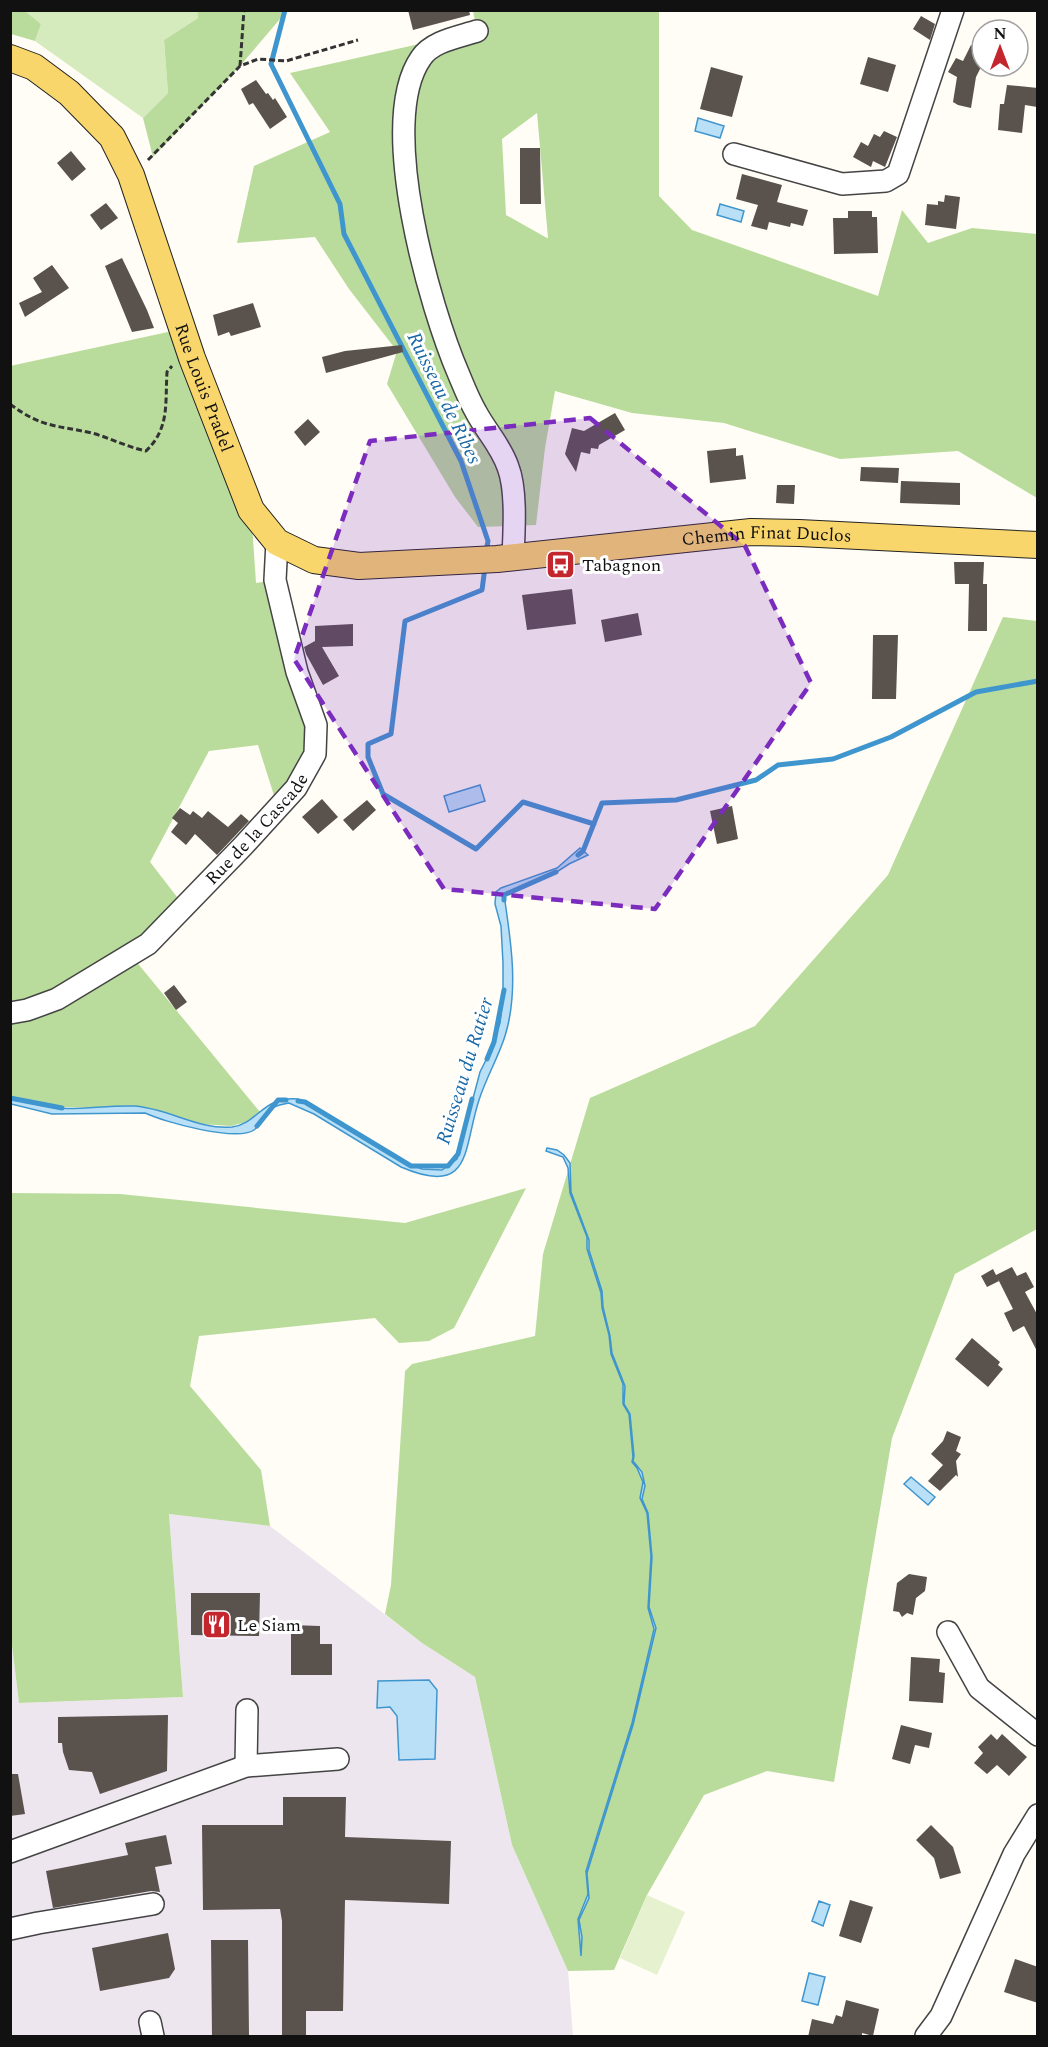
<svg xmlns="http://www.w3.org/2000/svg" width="1048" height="2047" viewBox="0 0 1048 2047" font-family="Spectral,serif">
<rect width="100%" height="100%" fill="#fffdf5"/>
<path fill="#eee6ef" d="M169 1514 270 1526 422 1643 475 1677 512 1845 568 1971 573 2036H11L10 1629 19 1703 183 1697Z"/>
<path fill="#d5ebbd" d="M197 10 198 18 164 40 168 93 143 118 35 41 41 24 25 11Z"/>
<path fill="#b9dc9c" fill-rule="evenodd" d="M10 11H25L41 24 35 41 11 34Z
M197 11H290L286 12 240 66 153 157 143 118 168 93 164 40 198 18Z
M473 11H659V196L692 230 878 296 902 210 928 243 972 228 1037 234V498L958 451 840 459 724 423 632 413 555 391 545 448 536 525 478 527 455 497 387 384 397 351 349 289 315 237 237 243 254 166 330 132 290 73 477 31ZM537 113 548 238H547L506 215 502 139Z
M182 329 251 510 256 583 275 580 315 754 278 808 258 745 209 751 150 862 184 906 130 954 260 1112 246 1122 231 1126 201 1124 150 1109 65 1107 11 1098 10 366Z
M1003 617 1037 621V1229L955 1274 892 1438 834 1782 767 1771 704 1795 647 1895 614 1970 568 1971 512 1845 475 1677 422 1643 385 1614 391 1585 405 1371 412 1364 535 1336 543 1254 590 1098 755 1026 888 875Z
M526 1188 454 1328 429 1341 399 1343 375 1318 199 1336 190 1386 261 1470 270 1526 169 1514 183 1697 19 1703 10 1629 11 1193 120 1194 405 1223Z"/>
<path fill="#e6f2cf" d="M647 1895 685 1912 657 1975 620 1958Z"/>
<path fill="#b9e0f7" stroke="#3f96cf" stroke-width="1.5" d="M698 118 724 126 720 138 695 131Z
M720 204 744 211 741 222 717 215Z
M480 785 485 801 449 812 444 796Z
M580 848 588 855 569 864 552 875 504 895C511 941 519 991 505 1036 498 1058 486 1078 479 1100 463 1148 473 1198 401 1167L314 1114 289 1103C277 1105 267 1108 262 1119 260 1123 257 1128 254 1130 236 1142 164 1122 145 1113L52 1114 11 1104V1099C25 1102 41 1106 56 1108 81 1110 108 1105 134 1106 168 1108 198 1130 232 1127 258 1124 262 1096 298 1099L407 1163 422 1169 442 1170 457 1159 480 1072 490 1052 500 1023 503 997V963L501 926 495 904 496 892 501 888 557 868Z
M547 1148 557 1150 564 1155 570 1163 571 1192 589 1240V1250L602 1291 603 1307 610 1336 612 1353 625 1386 624 1404 630 1414 634 1456 633 1461 642 1472 645 1486 642 1499 648 1513 652 1557 649 1607 656 1628 633 1725 587 1873 589 1898 579 1920 582 1937 581 1956 578 1919 588 1894 586 1871 632 1723 654 1629 648 1608 651 1556 647 1513 640 1498 643 1482 637 1468 632 1462 633 1457 629 1414 623 1404V1384L611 1354 609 1335 602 1308 601 1293 587 1249V1237L570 1193 568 1168 563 1157 546 1151Z
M911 1477 935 1497 928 1505 904 1484Z
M429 1680 437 1690 435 1759 399 1760 397 1716 390 1707 377 1708 378 1681Z
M819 1901 830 1905 823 1926 812 1921Z
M809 1973 825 1977 818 2005 802 2001Z"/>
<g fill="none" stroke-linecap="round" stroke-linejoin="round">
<path stroke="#3f96cf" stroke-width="5" d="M285 10 271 64 340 204 344 234 461 461 488 541 486 552
M485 567 482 590 405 621 391 734 368 744V757L383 794 476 849 523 802 594 824
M578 855 583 851 602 803 676 800 756 780 778 765 833 759 891 737 976 692 1038 681
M504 900V895L556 872
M487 1059 494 1042 504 990
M10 1098 62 1108
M298 1101 305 1102 411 1166H448L458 1154 472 1099
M257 1126 278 1100H286"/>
</g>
<path fill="#5a524d" d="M408 10H469L470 15 413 30Z
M921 16 935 24 930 40 913 29Z
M971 45 982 51V65L976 77 971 108 958 105 953 102 957 77 948 72 956 58 963 61Z
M868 57 896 65 888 92 860 84Z
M711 67 743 76 732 117 700 109Z
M256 80 266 94 268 93 273 100 275 98 287 117 270 129 253 103 249 105 241 89Z
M1007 85 1038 88 1037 107 1025 105 1022 133 998 130 1000 104H1004Z
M884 131 897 137 885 167 873 161 871 167 853 157 861 142 868 146 874 134 880 137Z
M520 148H540L541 204H520Z
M71 151 86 169 72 181 57 163Z
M742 174 782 185 777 202 808 210 803 226 791 223 790 227 769 222 767 230 751 226 758 205 736 199Z
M945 195 960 197 956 229 925 225 927 204 938 205V201L944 202Z
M106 203 118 218 101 230 90 215Z
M848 211H872V217H877L878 253 834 254 833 218H848Z
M122 258 147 310 154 328 132 332 105 266Z
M52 265 69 288 25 317 19 303 42 292 33 278Z
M253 303 261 327 231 336 229 332 218 336 213 315Z
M402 345 403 352 326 373 322 357 345 351Z
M615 413 625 430 599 445 598 449 591 448 590 454 581 452 576 472 565 454 572 428 584 431Z
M308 419 320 432 305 446 294 432Z
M736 448V456L743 455 746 479 710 483 707 451Z
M861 467 899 468 898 483 860 481Z
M901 481 960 483V505L900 503Z
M777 485H795L794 504 776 503Z
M954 562H984L983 584H987V631H968L969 584H955Z
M572 589 576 624 527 630 522 595Z
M638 613 642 635 605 642 601 620Z
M353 624V646L322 647 339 676 323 685 306 654 304 647 315 641V626Z
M873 635H898L896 699H872Z
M322 799 338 817 318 834 302 817Z
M367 800 376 810 353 831 343 820Z
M732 806 738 839 717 844 710 811Z
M180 808 190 815 193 811 202 818 208 811 228 827 241 814 249 821 217 855 195 834 186 845 171 832 178 823 172 818Z
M174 985 187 1002 176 1010 164 993Z
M1012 1267 1017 1276 1026 1272 1034 1287 1025 1292 1038 1316V1353L1024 1326 1013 1332 1004 1313 1013 1309 996 1275Z
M993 1269 999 1281 987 1287 981 1276Z
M972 1338 1000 1362 998 1365 1003 1369 988 1387 955 1359Z
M947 1431 961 1437 956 1451 961 1454 956 1461 958 1477 956 1475 940 1491 928 1481 943 1465 931 1454 943 1441Z
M909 1574 927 1577 925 1591 916 1598 913 1615 907 1613 902 1617 899 1612 893 1611 897 1583Z
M191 1593H260L259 1636 191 1635Z
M291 1625 320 1626V1644H332V1675H291Z
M911 1657 940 1659 939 1672 945 1673 943 1703 909 1701Z
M168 1715 167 1771 100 1794 92 1772 69 1770 63 1752 62 1743H58V1717Z
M901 1725 932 1733 929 1748 915 1745 910 1764 892 1759Z
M991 1734 997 1740 1002 1734 1027 1757 1009 1776 997 1765 987 1774 974 1763 983 1753 978 1747Z
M10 1774H18L25 1814 10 1816Z
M283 1797H346L345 1837 451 1841 449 1904 345 1900 343 2011H306V2037H282V1921L280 1909 203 1910 202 1825H283Z
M931 1825 953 1847 961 1873 940 1879 934 1858 916 1840Z
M166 1835 172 1864 155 1867 160 1892 151 1891 53 1908 46 1871 128 1855 125 1843Z
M850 1900 873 1907 861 1943 839 1936Z
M168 1933 175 1969 169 1978 100 1991 92 1948Z
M211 1940H248L249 2037H212Z
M1015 1959 1038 1967V2003L1004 1992Z
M846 2000 879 2009 873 2036 862 2033V2037H808L812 2019 833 2024 836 2015 842 2017Z"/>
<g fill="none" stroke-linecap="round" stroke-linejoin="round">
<defs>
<g id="minor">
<path d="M477 31C459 37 432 41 421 58 376 122 430 308 459 375 464 387 469 400 476 412 486 431 501 446 508 467 517 490 514 532 513 557"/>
<path d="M734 154 842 184 886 181 898 174 953 10"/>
<path id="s1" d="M10 1013 27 1010 57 999 148 944 243 846 296 788 315 754 316 725 297 672 275 580 277 542"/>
<path d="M948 1632 979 1688 1038 1735"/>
<path d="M246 1766 247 1710"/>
<path d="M10 1852 246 1766 338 1759"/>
<path d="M10 1929 38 1923 153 1904"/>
<path d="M150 2022 153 2036"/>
<path d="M926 2036 941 2016 1014 1854 1038 1815"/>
</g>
<g id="major">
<path id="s2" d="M10 58 34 67 69 93 112 137 131 175 192 358 251 510 277 542 314 560 359 566 497 559 751 532 799 533 1038 545"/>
</g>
</defs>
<use href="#minor" stroke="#444" stroke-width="24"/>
<use href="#major" stroke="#222" stroke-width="28"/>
<path stroke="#333" stroke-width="3" stroke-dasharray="6 3" stroke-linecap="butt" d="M240 66 244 10
M148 160 240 66 258 59 286 61 358 40
M10 404C42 428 56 425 92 433 110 438 127 447 146 451 170 428 165 403 167 372L172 366"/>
<use href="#minor" stroke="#fff" stroke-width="21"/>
<use href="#major" stroke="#f9d66b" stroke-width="26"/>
</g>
<path fill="#7b2cbf" fill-opacity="0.2" stroke="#7b2cbf" stroke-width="4.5" stroke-dasharray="12 8" stroke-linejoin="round" d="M590 418 745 546 811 683 655 909 444 889 294 659 370 441Z"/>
<defs>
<symbol id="bus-square" viewBox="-11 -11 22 22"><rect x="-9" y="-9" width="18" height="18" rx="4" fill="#c4262e" stroke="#fff"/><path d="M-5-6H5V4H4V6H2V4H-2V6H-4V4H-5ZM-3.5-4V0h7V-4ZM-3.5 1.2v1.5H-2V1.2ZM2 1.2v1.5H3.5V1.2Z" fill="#fff"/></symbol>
<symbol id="restaurant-square" viewBox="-11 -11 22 22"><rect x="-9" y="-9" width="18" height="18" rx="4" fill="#c4262e" stroke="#fff"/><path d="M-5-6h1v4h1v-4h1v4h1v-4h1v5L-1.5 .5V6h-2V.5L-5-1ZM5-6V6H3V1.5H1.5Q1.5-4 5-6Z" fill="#fff"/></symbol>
</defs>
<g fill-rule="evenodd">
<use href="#bus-square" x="544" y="548" width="33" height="33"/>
<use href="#restaurant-square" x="200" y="1608" width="33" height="33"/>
</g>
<g text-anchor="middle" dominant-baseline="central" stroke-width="6" stroke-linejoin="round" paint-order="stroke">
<g font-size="18" fill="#111" stroke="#fff">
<text stroke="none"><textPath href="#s2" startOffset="398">Rue Louis Pradel</textPath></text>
<text stroke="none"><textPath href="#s2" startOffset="1066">Chemin Finat Duclos</textPath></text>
<text stroke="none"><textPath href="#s1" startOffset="314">Rue de la Cascade</textPath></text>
</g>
<g font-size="18" fill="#111" stroke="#fff" text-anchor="start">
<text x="582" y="565">Tabagnon</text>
<text x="237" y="1625">Le Siam</text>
</g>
<g font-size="20" font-style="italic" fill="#1768a6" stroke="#fff">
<text transform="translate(444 398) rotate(64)">Ruisseau de Ribes</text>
<text transform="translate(465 1071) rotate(-73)">Ruisseau du Ratier</text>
</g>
</g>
<rect width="1048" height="2047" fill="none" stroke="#111111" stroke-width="24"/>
<g transform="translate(1000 48)"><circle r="28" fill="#ffffff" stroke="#a0a0a0" stroke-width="1.5"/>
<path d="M0-4.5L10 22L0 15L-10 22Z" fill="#c4262e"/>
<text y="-9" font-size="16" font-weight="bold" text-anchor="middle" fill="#111111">N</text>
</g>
</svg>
